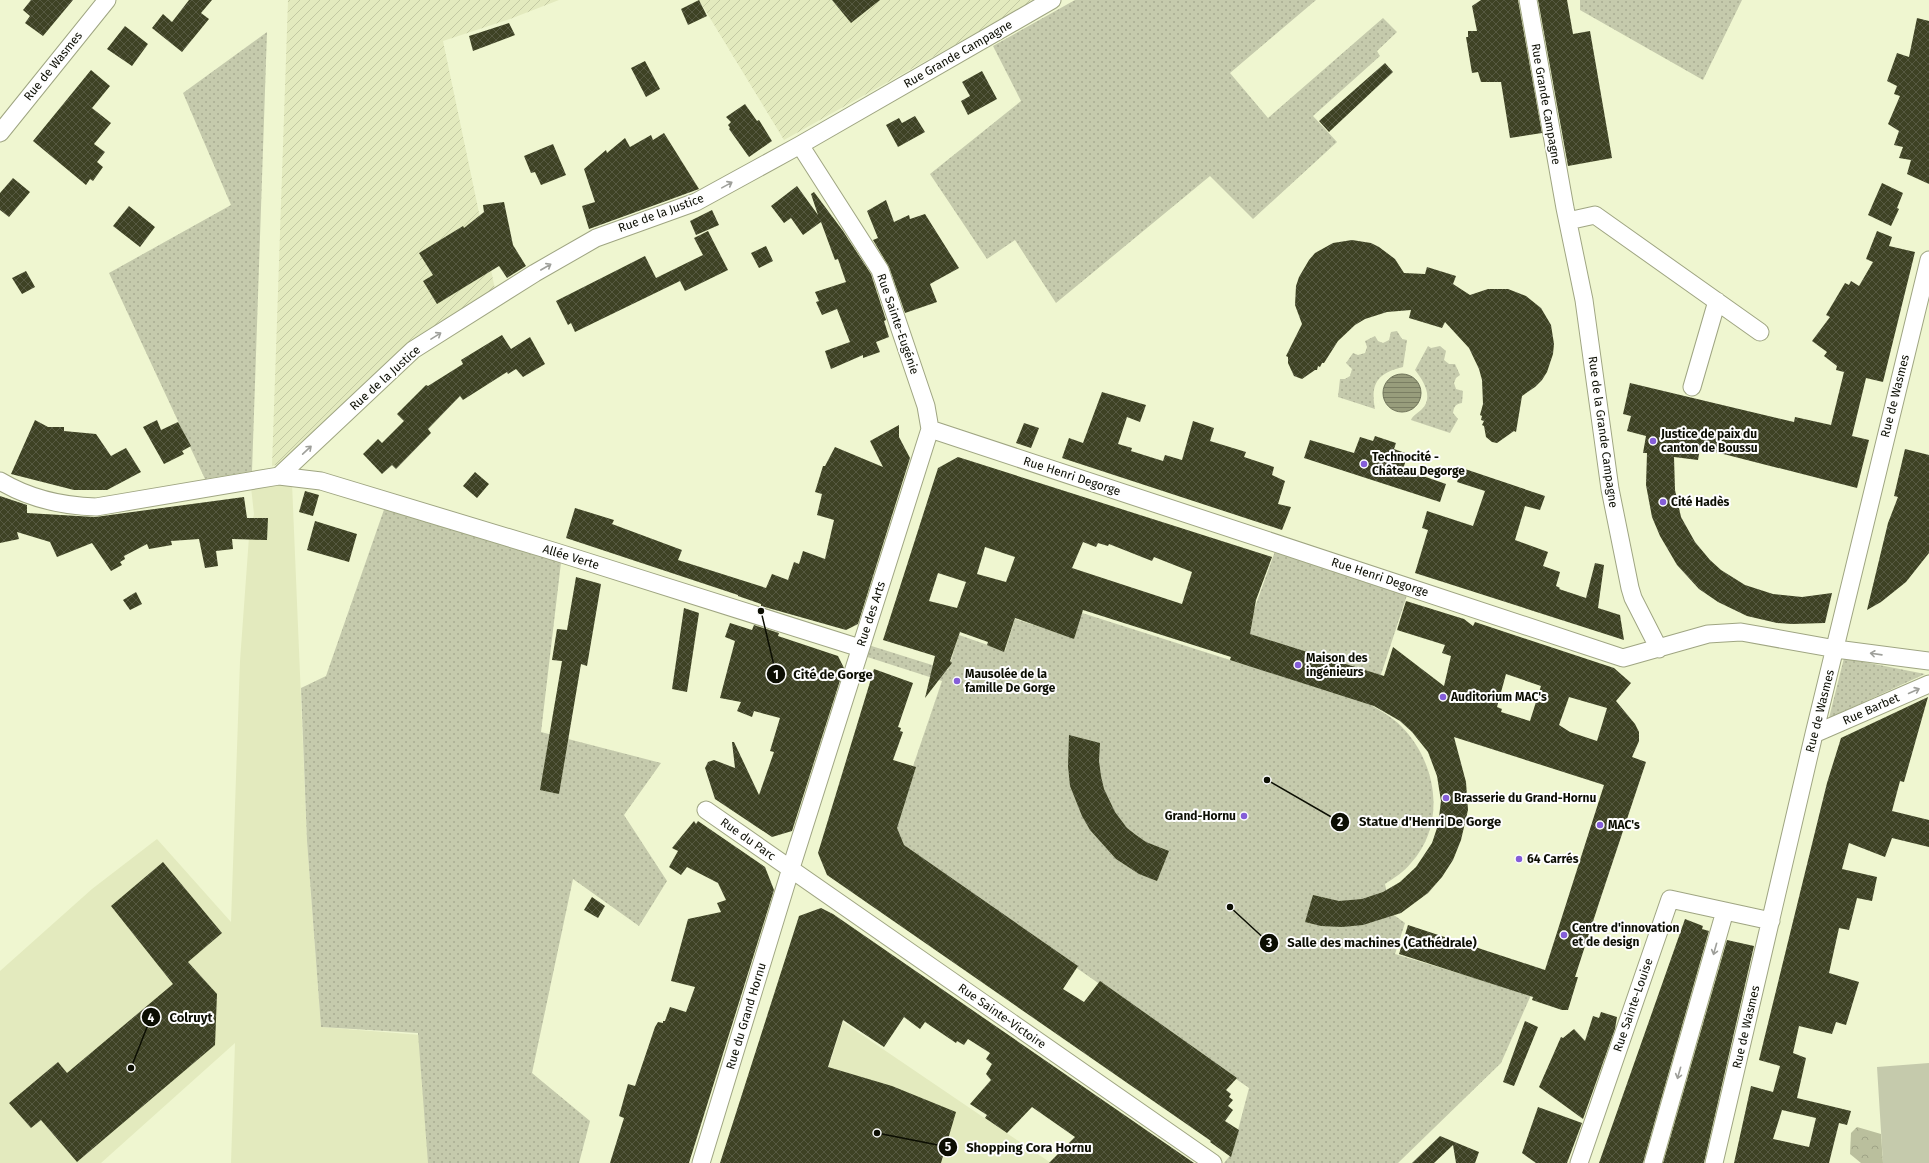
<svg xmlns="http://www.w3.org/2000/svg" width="1929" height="1163" viewBox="0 0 1929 1163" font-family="'Fira Sans',sans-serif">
<defs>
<pattern id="industrial-furrows" width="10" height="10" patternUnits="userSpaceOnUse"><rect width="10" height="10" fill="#e3eabe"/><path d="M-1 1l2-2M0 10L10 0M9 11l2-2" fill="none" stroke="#c2c8a2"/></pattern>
<pattern id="green-dots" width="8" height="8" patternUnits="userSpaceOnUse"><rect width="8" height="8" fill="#c5caac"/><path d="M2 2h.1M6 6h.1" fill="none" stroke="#a8ac92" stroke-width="1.8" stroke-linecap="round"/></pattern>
<pattern id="forest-crowns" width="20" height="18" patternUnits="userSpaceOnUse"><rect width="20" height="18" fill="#babf9d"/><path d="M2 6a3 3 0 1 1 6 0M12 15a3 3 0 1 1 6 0" fill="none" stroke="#9fa386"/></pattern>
<pattern id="water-rules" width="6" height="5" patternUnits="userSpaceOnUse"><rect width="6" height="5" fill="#989d7c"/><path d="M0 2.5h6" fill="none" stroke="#7a7e63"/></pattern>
<pattern id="building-cross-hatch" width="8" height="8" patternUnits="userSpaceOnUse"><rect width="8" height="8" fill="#3e4224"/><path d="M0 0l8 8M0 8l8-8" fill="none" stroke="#565941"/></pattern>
</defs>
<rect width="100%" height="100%" fill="#eff6d0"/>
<path fill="#e3eabe" d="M292 483 307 841 321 1027 421 1035 429 1163H231L235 1043 101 1163H0V971L92 889 157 839 231 922 240 661 249 537 254 514 251 487Z
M843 1022 1051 1163H798Z"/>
<path fill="url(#industrial-furrows)" d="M288 0H559L510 19 443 41 495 289 290 461 272 466Z
M699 0H1035L784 140Z"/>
<path fill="url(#green-dots)" d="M1075 0H1316L1230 73 1268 118 1383 18 1397 32 1377 51 1380 56 1313 116 1337 142 1253 219 1210 176 1056 303 1015 240 987 259 930 174 1021 101 993 46Z
M1580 0H1742L1703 80 1580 10Z
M267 32 252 471 205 479 109 273 231 205 183 93Z
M1397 331 1402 339 1407 340 1403 367C1378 373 1370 383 1375 409L1338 397 1340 379H1345L1350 376 1352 369 1346 363 1353 353 1358 355 1365 353 1367 347 1365 341 1375 336 1378 341 1383 343 1389 340 1391 332Z
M1428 346 1431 348 1440 346 1446 351 1444 360 1449 364H1455L1460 375 1456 378 1454 383 1456 389 1463 391 1462 403C1455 404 1454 407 1453 413L1458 419 1450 433 1411 420C1413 415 1418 413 1422 409 1434 397 1423 380 1415 370Z
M387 501 562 554 541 732 661 763 624 815 667 881 639 926 573 879 532 1073 590 1121 579 1163H428L418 1033 321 1027 307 841 301 688 326 676Z
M1278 543 1410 586 1371 705C1382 712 1392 717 1401 726 1437 762 1447 824 1411 863 1404 872 1394 878 1385 884L1391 913 1405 923 1395 954 1531 995 1501 1063 1398 1163H1224L1232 1153 1249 1088 907 850 892 828 942 681 858 654 862 643 948 670 959 635 1005 651 1015 619 1071 637 1079 612 1230 660 1240 630 1247 629Z
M1844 658 1925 674 1829 718Z"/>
<path fill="url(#forest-crowns)" d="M1857 1127 1881 1134 1883 1163H1861L1850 1154 1851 1133Z"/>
<path fill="#c5caac" d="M1929 1063V1163H1883L1877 1067Z"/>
<path fill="url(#water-rules)" stroke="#6e7258" d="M1383 393a19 19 0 1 1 38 0a19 19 0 1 1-38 0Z"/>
<path fill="url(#building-cross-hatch)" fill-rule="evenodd" d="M31 0H73L43 36 25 23 30 16 23 10Z
M189 0H212L201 13 209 19 182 52 152 28 163 14 172 22Z
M699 0 707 16 688 25 681 9Z
M832 0H880L851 23Z
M1481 0H1518L1542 133 1510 138 1501 82H1481L1478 72 1472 73 1466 37H1468V31H1477L1472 6Z
M1538 0H1567L1573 34 1590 31 1612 158 1568 166Z
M1917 18 1929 21V184L1907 174 1911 160 1899 158 1903 147 1894 145 1899 131 1888 124 1900 96 1894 94 1897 86 1887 81 1897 53 1909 57Z
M509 23 515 35 473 51 469 36Z
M125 26 148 44 132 66 107 49Z
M645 61 660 89 646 97 631 68Z
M1385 63 1393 72 1329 132 1319 121Z
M91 70 110 86 92 108 111 123 94 144 105 152 97 162 103 167 93 181 90 179 86 185 33 141Z
M982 71 997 99 968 115 961 101 970 96 962 82Z
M745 104 757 121 759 120 772 141 749 157 729 129 730 128 728 125 731 122 726 117Z
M915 116 925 132 898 147 886 125 899 118 902 123Z
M664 133 699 189 589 229 582 206 595 202 584 169 606 150 607 153 625 138 630 147 651 135 653 140Z
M553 144 566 175 541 185 535 172 531 173 524 156Z
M13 178 30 192 9 217 0 210V193Z
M1882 183 1903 193 1897 208 1899 209 1891 226 1868 215Z
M797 186 818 215 811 194 814 192 843 231 871 274 886 320 884 321 889 337 876 342 880 352 863 358V355L831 369 825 351 850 342 837 309 822 315 816 302 819 301 815 292 846 282 838 259 835 260 821 222 803 235 791 218 784 223 771 206Z
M886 200 894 222 909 215 910 219 925 214 959 268 930 284 937 302 905 313 889 267 873 240 878 238 867 211Z
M504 202 513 245 526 266 507 278 499 266 437 304 423 281 433 275 419 253 463 226 464 228 484 212 483 205Z
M129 206 155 227 140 247 113 226Z
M712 210 719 225 696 235 690 221Z
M708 231 728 270 685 291 680 281 575 332 571 323 568 325 556 301 645 256 656 278 703 255 694 238Z
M1877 231 1892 237 1889 246 1915 252 1883 382 1866 378 1852 436 1869 440 1857 488 1700 448 1698 460 1674 457 1675 490 1681 517 1695 542 1710 560 1721 570 1745 585 1773 594 1802 597 1832 593 1825 623 1792 624 1777 623 1747 616 1718 602 1699 589 1677 565 1660 536 1652 517 1646 485 1647 453H1643L1646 436 1627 431 1631 416 1623 414 1630 383 1794 422 1795 417 1831 425 1844 372 1836 370 1837 366 1824 356 1827 352 1812 341 1830 317 1826 315 1845 283 1849 285 1851 281 1859 286 1873 262 1866 259Z
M1352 240 1371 243 1379 247 1395 259 1404 273 1425 274 1427 267 1456 276 1453 284 1470 295 1488 289H1508L1526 296 1541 308 1551 325 1554 344 1553 354 1547 372 1542 380 1535 387 1522 396 1516 432 1514 431 1497 443 1492 442 1486 437 1484 426 1482 425 1484 421 1481 420 1482 416 1480 415 1483 404 1482 380 1479 369 1469 348 1445 322 1442 328 1409 318 1411 310 1387 312 1365 319 1355 325 1338 341 1324 363H1322L1320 367 1318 366 1317 370H1315L1302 379 1294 376 1288 363V357L1286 356 1302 324 1295 305 1296 286 1299 277 1309 260 1315 253 1333 243Z
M766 246 773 261 759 268 751 253Z
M26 271 35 287 22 294 12 278Z
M502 335 511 349 530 337 545 364 523 377 516 369 508 374 507 372 463 400 460 396 428 429 431 433 396 469 392 465 382 474 363 454 378 439 382 443 404 421 397 414 426 385 428 386 463 364 461 360Z
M1102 392 1146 405 1140 422 1127 417 1118 444 1132 448 1131 451 1163 461 1165 455 1182 460 1193 421 1214 428 1210 441 1246 452 1244 457 1274 467 1272 475 1285 481 1278 504 1291 507 1282 530 1062 458 1069 438 1083 443Z
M35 420 48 427H64V431L96 434 111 456 126 448 141 472 107 490H74L11 474Z
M157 420 161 430 178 422 191 446 182 451 184 454 164 464 143 427Z
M1024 423 1039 428 1031 448 1016 443Z
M899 425V437L910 458 858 624 846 630 761 606V604L738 596V595L566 538 575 508 614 520 612 524 682 550 678 560 766 588 772 574 788 580 794 562 799 564 803 551 825 559 834 520 817 515 822 494 815 492 823 466H825L835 447 883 467 870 441Z
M1375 436 1396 443 1394 449 1408 454 1403 469 1446 484 1440 502 1304 458 1310 440 1354 453 1360 437 1373 441Z
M1905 449 1929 455V553L1906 582 1881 602 1867 610 1888 523 1898 497 1894 496Z
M958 457 1272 557 1256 600 1250 634 1384 676 1393 647 1444 686 1451 656 1442 653 1445 645 1397 630 1406 601 1464 619 1473 626 1475 622 1614 668 1631 683 1616 701 1635 724 1639 732V741L1632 757 1646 762 1599 903 1575 977H1578L1568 1010H1562L1532 1000 1533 997 1399 954 1408 925 1545 970 1604 785 1454 737 1466 782 1468 810 1461 840 1453 860 1442 877 1428 893 1401 913 1363 925 1342 927 1321 926 1305 922 1313 895 1339 901 1362 899 1383 892 1400 882 1416 867 1432 843 1438 825 1441 801 1437 776 1428 752 1412 732 1400 721 1374 706 1230 660 1231 657 1083 610 1074 639 1015 618 1004 652 987 645 988 642 960 632 950 661 952 663 925 698 935 656 883 640 938 468ZM1083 542 1096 547 1098 543 1108 546 1109 544 1152 561 1154 557 1192 572 1182 604 1072 568ZM985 547 1015 557 1006 582 977 574ZM938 573 966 582 957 608 929 601ZM1506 674 1541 686 1530 721 1501 712 1502 709 1497 707ZM1569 697 1607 708 1597 741 1570 732 1559 725Z
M1462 468 1545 496 1540 510 1525 506 1515 540 1548 552 1543 566 1560 572 1556 586 1560 588 1559 589 1586 598 1595 563 1604 565 1598 608 1620 615 1624 640 1415 573 1428 530 1422 528 1427 511 1473 526 1485 491 1457 482Z
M475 472 489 484 477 498 463 486Z
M305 491 319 495 313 516 299 512Z
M0 496 27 505V513L95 517 244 497 247 518H268L267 540 232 539 233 549 216 551 218 566 205 568 199 539 171 541 172 545 149 549 147 544 124 556 125 559 120 562 122 565 111 571 92 543 57 557 50 542 17 532 19 539 0 543Z
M315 521 357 534 349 562 307 550Z
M576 577 601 584 587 666 581 664 559 794 540 790 562 661 552 660 557 629 567 630Z
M136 592 142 604 130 610 123 600Z
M684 608 699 613 687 692 672 689Z
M730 623 752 630 754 625 779 633 778 636 838 656 844 668 792 831 772 837 715 799 705 768 708 762 714 760 735 768 732 742H734L759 795 774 752 770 751 780 718 754 711 752 717 737 711 741 702 720 698 735 641 725 637Z
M874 669 913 683 898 727 901 728 900 731 903 732 893 760 916 767 897 828 904 845 1078 966 1063 989 1084 1002 1100 981 1237 1078 1226 1090 1231 1094 1229 1097 1233 1100 1228 1106 1233 1110 1225 1121 1239 1130 1231 1157 1210 1142 1211 1141 827 875 818 853Z
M1928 697 1904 782 1900 781 1892 811 1929 820V847L1892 838 1885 857 1849 843 1842 869 1877 877 1872 901 1857 898 1849 930 1839 928 1829 973 1859 982 1846 1025 1836 1022 1832 1034 1799 1026 1793 1053 1806 1058 1797 1098 1851 1111 1847 1125 1839 1123 1829 1163H1734L1751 1086 1773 1092 1780 1066 1759 1060 1827 783 1841 738ZM1782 1110 1816 1118 1809 1147 1773 1139Z
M1069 735 1100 743 1099 761 1101 776 1104 789 1115 812 1127 828 1136 835 1146 842 1169 851 1157 881 1139 874 1116 859 1090 830 1082 816 1070 786 1068 766Z
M694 821 696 824 698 821 765 867 774 890 689 1163H610L624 1118 619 1116 628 1084 635 1086 655 1027 658 1022 663 1023V1021H665L670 1007 686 1012 695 987 671 981 688 919 721 912 717 903 726 900 718 883 687 867 681 875 669 867 678 851 672 848Z
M163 862 222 933 188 962 217 994 215 1045 77 1162 41 1120 31 1128 9 1103 58 1062 67 1073 173 984 111 906Z
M592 897 605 906 598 918 584 910Z
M821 908 833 914 1194 1163H1049L1075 1137 1032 1107 1007 1133 985 1118 987 1115 970 1104 991 1080 986 1074 992 1064 986 1059 990 1053 968 1039 964 1045 957 1041 956 1043 925 1022 920 1029 904 1017 884 1047 843 1020 828 1067 892 1086 956 1112 941 1163H720L799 916Z
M1685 919 1703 926 1702 929 1709 931 1643 1163H1599Z
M1727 940 1754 946 1704 1163H1663Z
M1601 1012 1617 1017 1615 1029 1583 1119 1539 1087 1561 1037 1563 1038 1574 1029 1585 1041 1593 1016 1599 1018Z
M1525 1021 1538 1027 1514 1086 1503 1082Z
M1538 1107 1582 1123 1567 1163H1536L1522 1153Z
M1440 1136 1479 1152 1475 1163H1456L1453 1145 1434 1163H1412Z"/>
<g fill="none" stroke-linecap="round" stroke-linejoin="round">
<defs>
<path id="minor" d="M1528 0 1565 208 1584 300 1610 489 1630 588 1633 598 1659 649
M0 133 107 0
M1568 221 1595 215 1760 332
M1692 387 1717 301
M930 429 1623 658 1708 634 1741 632 1836 649 1929 661
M279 476 413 350 535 273 596 238 696 202 800 145 1052 0
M0 481C30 499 62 506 96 507L279 476 321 481 556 552 860 648
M1814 734 1929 684
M706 810 1213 1163
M701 1163 791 868 930 429 926 406 880 270 800 145
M1579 1163 1670 899 1771 921
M1653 1163 1725 911
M1714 1163 1814 734 1929 260"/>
</defs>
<use href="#minor" stroke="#9fa582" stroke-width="19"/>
<use href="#minor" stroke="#fff" stroke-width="17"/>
</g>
<defs><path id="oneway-shaft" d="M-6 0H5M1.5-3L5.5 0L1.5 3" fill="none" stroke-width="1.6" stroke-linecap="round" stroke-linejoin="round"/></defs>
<g stroke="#9e9f9a">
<use href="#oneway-shaft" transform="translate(727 185) rotate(-29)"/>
<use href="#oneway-shaft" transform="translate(546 267) rotate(-30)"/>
<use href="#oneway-shaft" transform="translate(436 336) rotate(-32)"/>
<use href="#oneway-shaft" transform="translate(307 450) rotate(-43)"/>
<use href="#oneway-shaft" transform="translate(1876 654) rotate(-172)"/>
<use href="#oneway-shaft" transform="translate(1914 691) rotate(-24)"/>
<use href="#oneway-shaft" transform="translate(1715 949) rotate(106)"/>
<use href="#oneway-shaft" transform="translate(1679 1073) rotate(106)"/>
</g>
<g fill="#845dd8" stroke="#fefefe" stroke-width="1.5">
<circle cx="1653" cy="441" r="4"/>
<circle cx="1364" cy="464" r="4"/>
<circle cx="1663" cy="502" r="4"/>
<circle cx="1298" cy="665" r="4"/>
<circle cx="957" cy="681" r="4"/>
<circle cx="1443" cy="697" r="4"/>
<circle cx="1446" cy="798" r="4"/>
<circle cx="1244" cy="816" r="4"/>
<circle cx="1600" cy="825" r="4"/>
<circle cx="1519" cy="859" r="4"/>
<circle cx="1564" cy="935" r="4"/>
</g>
<g text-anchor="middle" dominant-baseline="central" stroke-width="4" stroke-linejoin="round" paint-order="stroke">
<g font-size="12" fill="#0c0e03" stroke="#fefefe">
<text transform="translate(958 54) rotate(-30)">Rue Grande Campagne</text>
<text transform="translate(53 66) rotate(-51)">Rue de Wasmes</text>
<text transform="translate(1546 104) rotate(80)">Rue Grande Campagne</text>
<text transform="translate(661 213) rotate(-20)">Rue de la Justice</text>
<text transform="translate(898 324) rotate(71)">Rue Sainte-Eugénie</text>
<text transform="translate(385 378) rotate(-42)">Rue de la Justice</text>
<text transform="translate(1895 396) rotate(-76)">Rue de Wasmes</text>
<text transform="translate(1603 432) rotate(82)">Rue de la Grande Campagne</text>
<text transform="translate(1072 476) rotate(18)">Rue Henri Degorge</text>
<text transform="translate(571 557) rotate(17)">Allée Verte</text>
<text transform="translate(1380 577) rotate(18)">Rue Henri Degorge</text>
<text transform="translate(871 614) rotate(-72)">Rue des Arts</text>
<text transform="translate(1871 709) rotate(-24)">Rue Barbet</text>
<text transform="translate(1820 711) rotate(-76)">Rue de Wasmes</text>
<text transform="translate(748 839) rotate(35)">Rue du Parc</text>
<text transform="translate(1633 1005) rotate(-71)">Rue Sainte-Louise</text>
<text transform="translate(746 1016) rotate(-73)">Rue du Grand Hornu</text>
<text transform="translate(1002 1016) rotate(35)">Rue Sainte-Victoire</text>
<text transform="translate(1746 1027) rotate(-77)">Rue de Wasmes</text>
</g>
<g font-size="12" font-weight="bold" fill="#0c0e03" stroke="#fefefe" text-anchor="start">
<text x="1661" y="434">Justice de paix du<tspan x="1661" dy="14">canton de Boussu</tspan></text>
<text x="1372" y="457">Technocité -<tspan x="1372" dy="14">Château Degorge</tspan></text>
<text x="1671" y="502">Cité Hadès</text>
<text x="1306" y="658">Maison des<tspan x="1306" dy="14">ingénieurs</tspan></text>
<text x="965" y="674">Mausolée de la<tspan x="965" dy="14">famille De Gorge</tspan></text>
<text x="1451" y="697">Auditorium MAC's</text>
<text x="1454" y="798">Brasserie du Grand-Hornu</text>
<text x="1236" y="816" text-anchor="end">Grand-Hornu</text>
<text x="1608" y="825">MAC's</text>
<text x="1527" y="859">64 Carrés</text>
<text x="1572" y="928">Centre d'innovation<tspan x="1572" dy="14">et de design</tspan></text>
</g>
</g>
<path fill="none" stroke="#0c0e03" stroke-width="1.5" d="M761 611L776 674M1267 780L1340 822M1230 907L1269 943M131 1068L151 1017M877 1133L948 1147"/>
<g fill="#0c0e03" stroke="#fefefe" stroke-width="1.5">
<circle cx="761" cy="611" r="4"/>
<circle cx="1267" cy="780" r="4"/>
<circle cx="1230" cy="907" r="4"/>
<circle cx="131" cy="1068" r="4"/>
<circle cx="877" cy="1133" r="4"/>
<circle cx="776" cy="674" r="10"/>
<circle cx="1340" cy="822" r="10"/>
<circle cx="1269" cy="943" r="10"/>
<circle cx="151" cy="1017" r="10"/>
<circle cx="948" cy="1147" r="10"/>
</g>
<g font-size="12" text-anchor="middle" font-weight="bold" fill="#fff">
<text x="776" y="679">1</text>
<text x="1340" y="826">2</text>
<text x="1269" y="947">3</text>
<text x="151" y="1022">4</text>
<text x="948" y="1151">5</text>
</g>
<g font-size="13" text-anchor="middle" font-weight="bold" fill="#0c0e03" stroke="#fefefe" stroke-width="4" stroke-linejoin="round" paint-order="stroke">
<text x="833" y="679">Cité de Gorge</text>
<text x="1430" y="826">Statue d'Henri De Gorge</text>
<text x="1382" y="947">Salle des machines (Cathédrale)</text>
<text x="191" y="1022">Colruyt</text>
<text x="1029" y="1152">Shopping Cora Hornu</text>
</g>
</svg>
